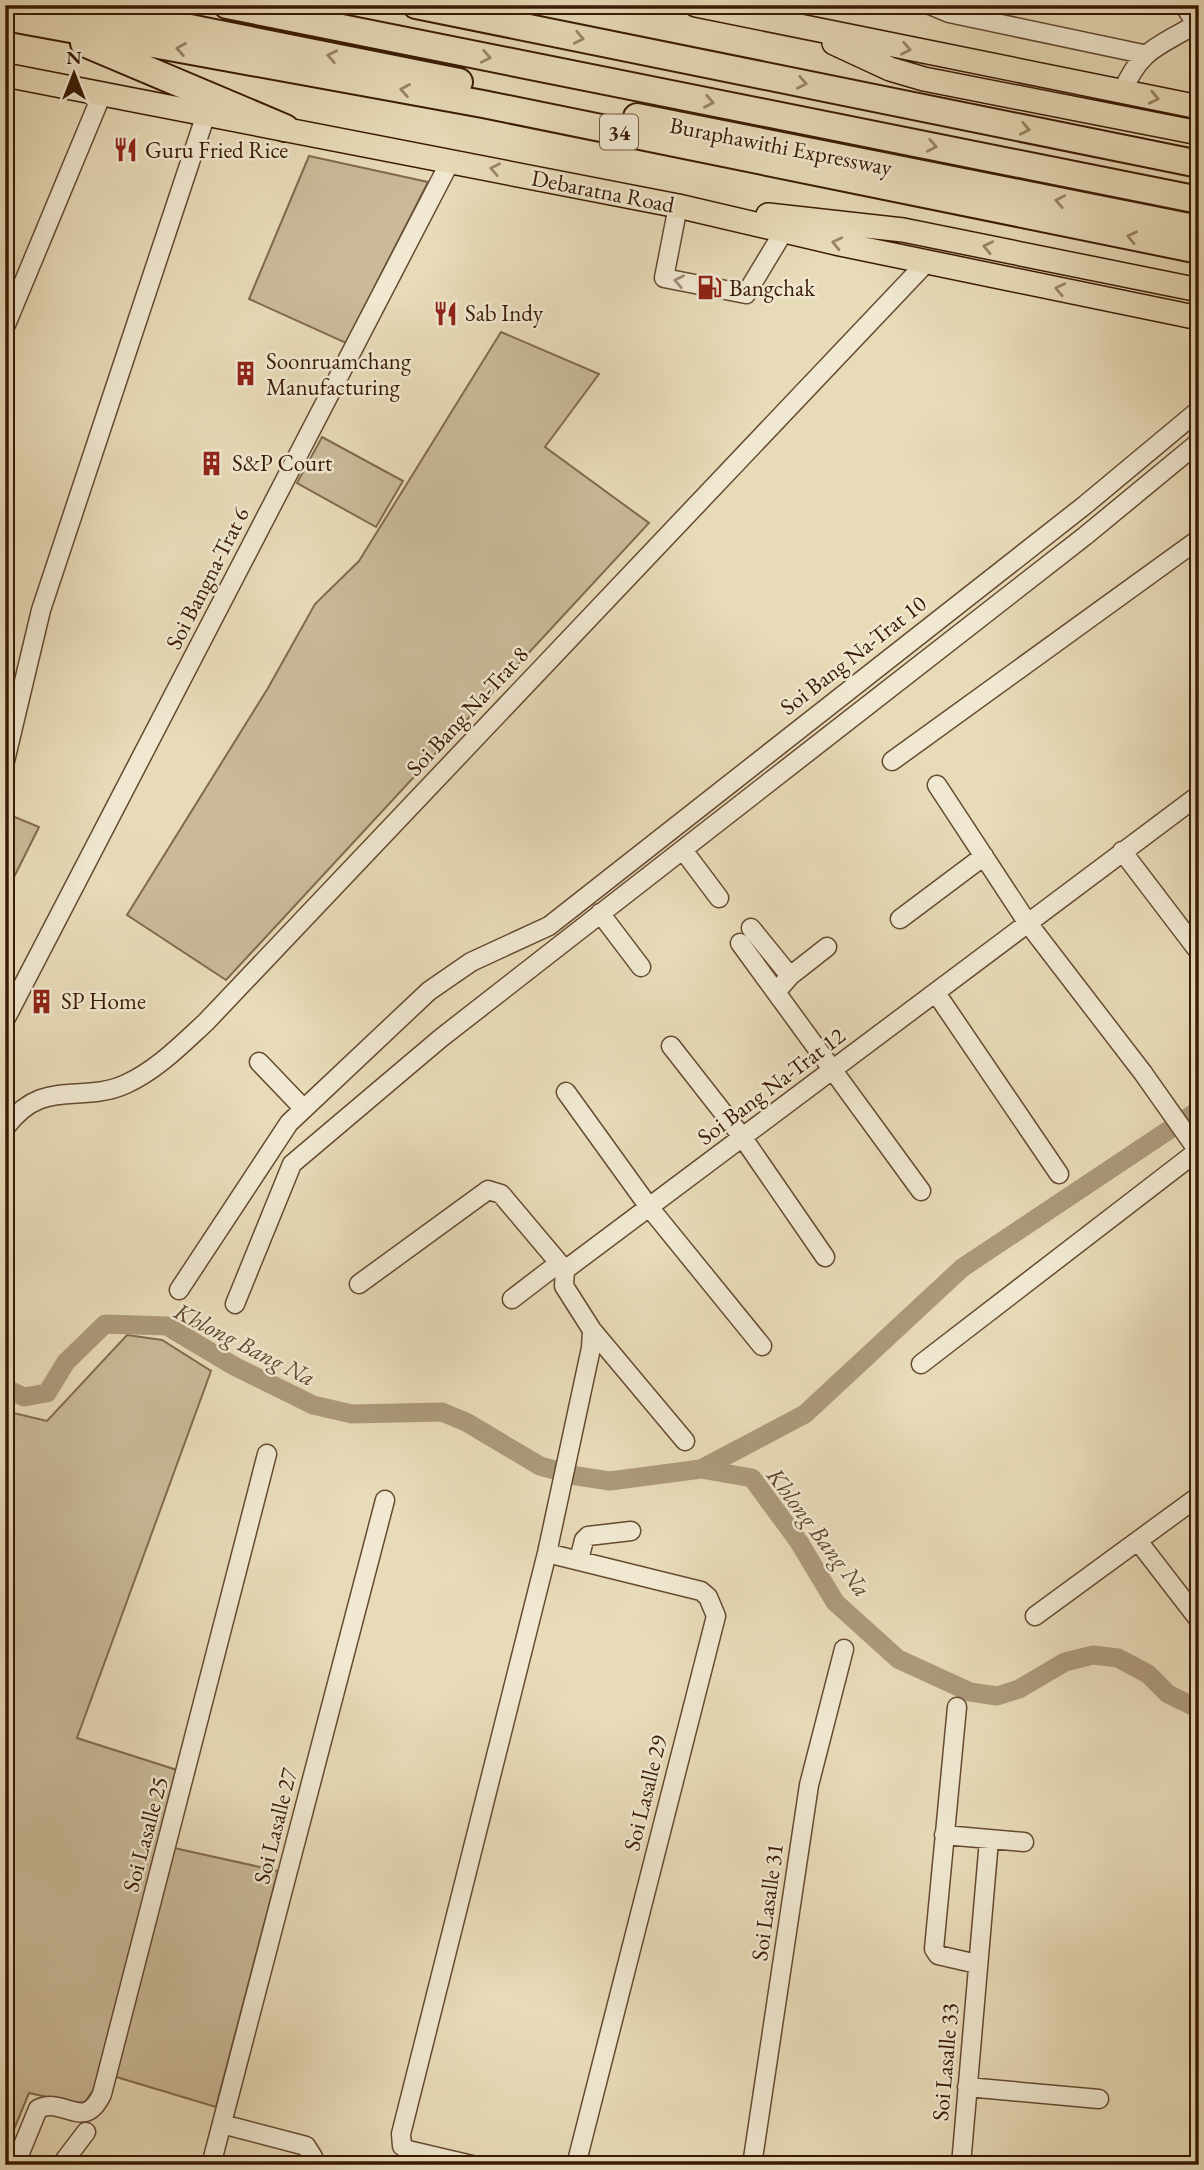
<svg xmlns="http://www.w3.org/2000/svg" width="1204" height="2170" viewBox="0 0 1204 2170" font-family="'EB Garamond',serif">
<rect width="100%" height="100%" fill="#e8dbb8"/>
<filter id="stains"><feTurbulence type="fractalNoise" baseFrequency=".00286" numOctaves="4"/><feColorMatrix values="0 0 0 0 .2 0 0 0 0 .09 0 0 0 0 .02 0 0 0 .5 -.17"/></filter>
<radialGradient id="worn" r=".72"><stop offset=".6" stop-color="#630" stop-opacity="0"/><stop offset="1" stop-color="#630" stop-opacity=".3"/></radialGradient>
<path fill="#caba99" stroke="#826a4e" stroke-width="2" d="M309 156 428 182 346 343 249 299Z
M501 332 599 374 545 447 649 523 226 980 127 915 268 688 315 604 359 561Z
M322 437 403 481 376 527 297 483Z
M5 813 39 827 5 895Z
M127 1335 162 1340 211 1371 77 1738 177 1770 94 2089 85 2102 74 2103 29 2093 5 2151V1411L47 1421Z
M174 1848 278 1871 216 2107 113 2076Z"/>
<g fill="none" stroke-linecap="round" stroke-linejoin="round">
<path stroke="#ac997b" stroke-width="19" d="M5 1388 24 1397 47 1393 66 1362 105 1324 167 1326 234 1366 313 1405 352 1414 442 1412 466 1422 540 1466 577 1476 610 1481 701 1469 752 1478 799 1542 835 1602 898 1659 970 1692 997 1696 1019 1689 1065 1662 1093 1655 1118 1658 1148 1674 1168 1694 1199 1709
M701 1469 805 1414 962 1268 1199 1110"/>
<defs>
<path id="minor" d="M930 5 949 13 1143 54
M1184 5 1196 24
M767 19 787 5
M1122 92C1142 46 1160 47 1199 22
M678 206 664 278 746 294 784 231
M5 327 102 94
M5 761 41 610 206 114
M892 761 1199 539
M937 785 1027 922 1143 1073 1198 1151
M683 850 719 898
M1122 851 1199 952
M600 913 641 967
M900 919 984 856
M751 928 790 976
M740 943 921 1191
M776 992 790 976 827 947
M936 993 1059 1174
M6 1018 451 160
M671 1046 743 1138 825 1257
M259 1062 304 1109
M566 1092 649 1207 762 1346
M5 1128C43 1076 80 1105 126 1084 157 1070 182 1044 206 1022L927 262
M359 1284 488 1190 501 1194 565 1270
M179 1290 289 1123 429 991 471 962 549 926 1085 505 1199 410
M512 1299 559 1263
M235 1304 292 1164 441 1038 1085 536 1199 442
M592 1330 685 1441
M921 1364 1199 1150
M1138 1541 1199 1620
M547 1553 701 1591 708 1597 716 1616 576 2165
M579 1560 584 1540 588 1536 631 1531
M1035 1616 1199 1496
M957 1707 934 1949 938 1955 977 1964
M944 1835 1024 1842
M967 2087 1099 2099
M222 2124 306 2146 313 2157 311 2165
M15 2165 38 2109C64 2096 84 2133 102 2094L267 1454
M61 2165 86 2132
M211 2165 385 1500
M472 2165 408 2150 402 2146 401 2134 547 1553 591 1348 592 1330 564 1286 565 1270 1199 795
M752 2165 809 1785 844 1649
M961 2165 989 1840"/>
<path id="major" d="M696 5 1199 107
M834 43 890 69 924 79 1199 133
M5 75 678 206 840 244 1199 318
M768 215 903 230 1199 290"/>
<path id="highway" d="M75 5 459 82
M227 5 1199 200
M416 5 1199 164
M5 17 483 104 1199 250
M84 43 285 128
M637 117 1199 229"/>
</defs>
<use href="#minor" stroke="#654a31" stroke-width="21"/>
<use href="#major" stroke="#391a04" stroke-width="26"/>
<use href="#highway" stroke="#391a04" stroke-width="30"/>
<use href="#minor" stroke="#f0e8d1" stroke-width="18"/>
<use href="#major" stroke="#e8dbb8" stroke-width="23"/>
<use href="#highway" stroke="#e8dbb8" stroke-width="26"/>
</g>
<defs><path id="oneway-chevron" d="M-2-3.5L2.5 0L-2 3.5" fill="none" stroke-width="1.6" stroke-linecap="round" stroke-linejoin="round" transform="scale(1.75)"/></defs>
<g stroke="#998467">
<use href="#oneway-chevron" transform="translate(579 38) rotate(11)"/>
<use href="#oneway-chevron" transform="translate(181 49) rotate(-170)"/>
<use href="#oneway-chevron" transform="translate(906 49) rotate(11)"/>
<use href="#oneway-chevron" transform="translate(332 56) rotate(-169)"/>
<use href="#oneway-chevron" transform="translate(486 57) rotate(11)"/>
<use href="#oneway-chevron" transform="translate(802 83) rotate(11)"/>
<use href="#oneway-chevron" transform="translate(405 90) rotate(-170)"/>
<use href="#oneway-chevron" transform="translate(1154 98) rotate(12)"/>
<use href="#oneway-chevron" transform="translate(709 102) rotate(11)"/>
<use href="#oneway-chevron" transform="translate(1025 129) rotate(11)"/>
<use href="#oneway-chevron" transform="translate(932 146) rotate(11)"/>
<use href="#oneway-chevron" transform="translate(495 169) rotate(-169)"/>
<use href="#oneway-chevron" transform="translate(1060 201) rotate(-169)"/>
<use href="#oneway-chevron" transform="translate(1132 237) rotate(-168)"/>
<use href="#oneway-chevron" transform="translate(837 243) rotate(-167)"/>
<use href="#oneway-chevron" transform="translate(988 247) rotate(-168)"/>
<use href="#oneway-chevron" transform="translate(1060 289) rotate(-168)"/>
</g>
<use stroke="#9e8b75" href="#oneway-chevron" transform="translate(679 281) rotate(-169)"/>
<defs>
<symbol id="restaurant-bare" viewBox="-9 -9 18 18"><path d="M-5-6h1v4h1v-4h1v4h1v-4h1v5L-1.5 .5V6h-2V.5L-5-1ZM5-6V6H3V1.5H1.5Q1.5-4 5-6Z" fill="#8f2418" stroke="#f0e8d1" stroke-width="2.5" paint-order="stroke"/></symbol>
<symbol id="fuel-bare" viewBox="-9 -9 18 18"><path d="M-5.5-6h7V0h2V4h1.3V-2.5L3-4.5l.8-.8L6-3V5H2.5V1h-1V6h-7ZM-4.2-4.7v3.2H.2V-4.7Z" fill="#8f2418" stroke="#f0e8d1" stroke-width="2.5" paint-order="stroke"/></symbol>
<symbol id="building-bare" viewBox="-9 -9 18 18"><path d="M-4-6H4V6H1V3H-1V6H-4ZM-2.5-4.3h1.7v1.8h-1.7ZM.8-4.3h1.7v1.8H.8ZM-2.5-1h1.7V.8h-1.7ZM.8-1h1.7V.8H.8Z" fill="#8f2418" stroke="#f0e8d1" stroke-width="2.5" paint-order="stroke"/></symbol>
</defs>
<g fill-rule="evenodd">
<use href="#restaurant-bare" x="108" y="132" width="35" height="35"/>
<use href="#fuel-bare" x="692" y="270" width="35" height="35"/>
<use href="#restaurant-bare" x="428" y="296" width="35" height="35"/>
<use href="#building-bare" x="228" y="356" width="35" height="35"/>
<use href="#building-bare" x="194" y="446" width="35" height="35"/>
<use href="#building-bare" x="24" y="984" width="35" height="35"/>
</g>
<g text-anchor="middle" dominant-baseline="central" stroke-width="5" stroke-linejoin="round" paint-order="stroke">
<rect fill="#f0e8d1" stroke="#705842" stroke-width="2" x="600" y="114.5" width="38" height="35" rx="5"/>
<g font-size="21" font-weight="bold" fill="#391a04">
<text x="619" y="132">34</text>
</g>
<g font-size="23" fill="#391a04" stroke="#f0e8d1">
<text transform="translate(781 146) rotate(11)">Buraphawithi Expressway</text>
<text transform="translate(603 191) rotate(11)">Debaratna Road</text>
<text transform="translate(207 578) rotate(-63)">Soi Bangna-Trat 6</text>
<text transform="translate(853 655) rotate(-38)">Soi Bang Na-Trat 10</text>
<text transform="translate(467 711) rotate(-47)">Soi Bang Na-Trat 8</text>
<text transform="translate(771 1086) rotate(-37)">Soi Bang Na-Trat 12</text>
<text transform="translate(645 1793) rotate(-76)">Soi Lasalle 29</text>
<text transform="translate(275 1826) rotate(-76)">Soi Lasalle 27</text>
<text transform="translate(145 1834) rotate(-75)">Soi Lasalle 25</text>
<text transform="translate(767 1902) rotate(-82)">Soi Lasalle 31</text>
<text transform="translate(945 2062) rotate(-85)">Soi Lasalle 33</text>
</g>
<g font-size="23" fill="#391a04" stroke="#f0e8d1" text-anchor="start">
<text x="145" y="150">Guru Fried Rice</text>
<text x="729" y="288">Bangchak</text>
<text x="465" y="313">Sab Indy</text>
<text x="266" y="361">Soonruamchang<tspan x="266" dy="26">Manufacturing</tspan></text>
<text x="232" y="463">S&amp;P Court</text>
<text x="61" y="1001">SP Home</text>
</g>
<g font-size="24" font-style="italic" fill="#61462e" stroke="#f0e8d1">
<text transform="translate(245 1344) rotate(27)">Khlong Bang Na</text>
<text transform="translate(819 1532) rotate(53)">Khlong Bang Na</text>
</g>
</g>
<rect width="1204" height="2170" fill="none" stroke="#e8dbb8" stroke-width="28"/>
<rect x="7" y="7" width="1190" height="2156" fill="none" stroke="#391a04" stroke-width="3.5"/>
<rect x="14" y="14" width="1176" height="2142" fill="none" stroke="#391a04" stroke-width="2"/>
<g transform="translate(74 74)" stroke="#f0e8d1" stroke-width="5" paint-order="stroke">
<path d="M0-5L12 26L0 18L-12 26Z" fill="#391a04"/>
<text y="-10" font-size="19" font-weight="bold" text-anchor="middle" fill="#391a04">N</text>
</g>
<rect width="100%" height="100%" filter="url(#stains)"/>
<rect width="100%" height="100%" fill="url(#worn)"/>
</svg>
